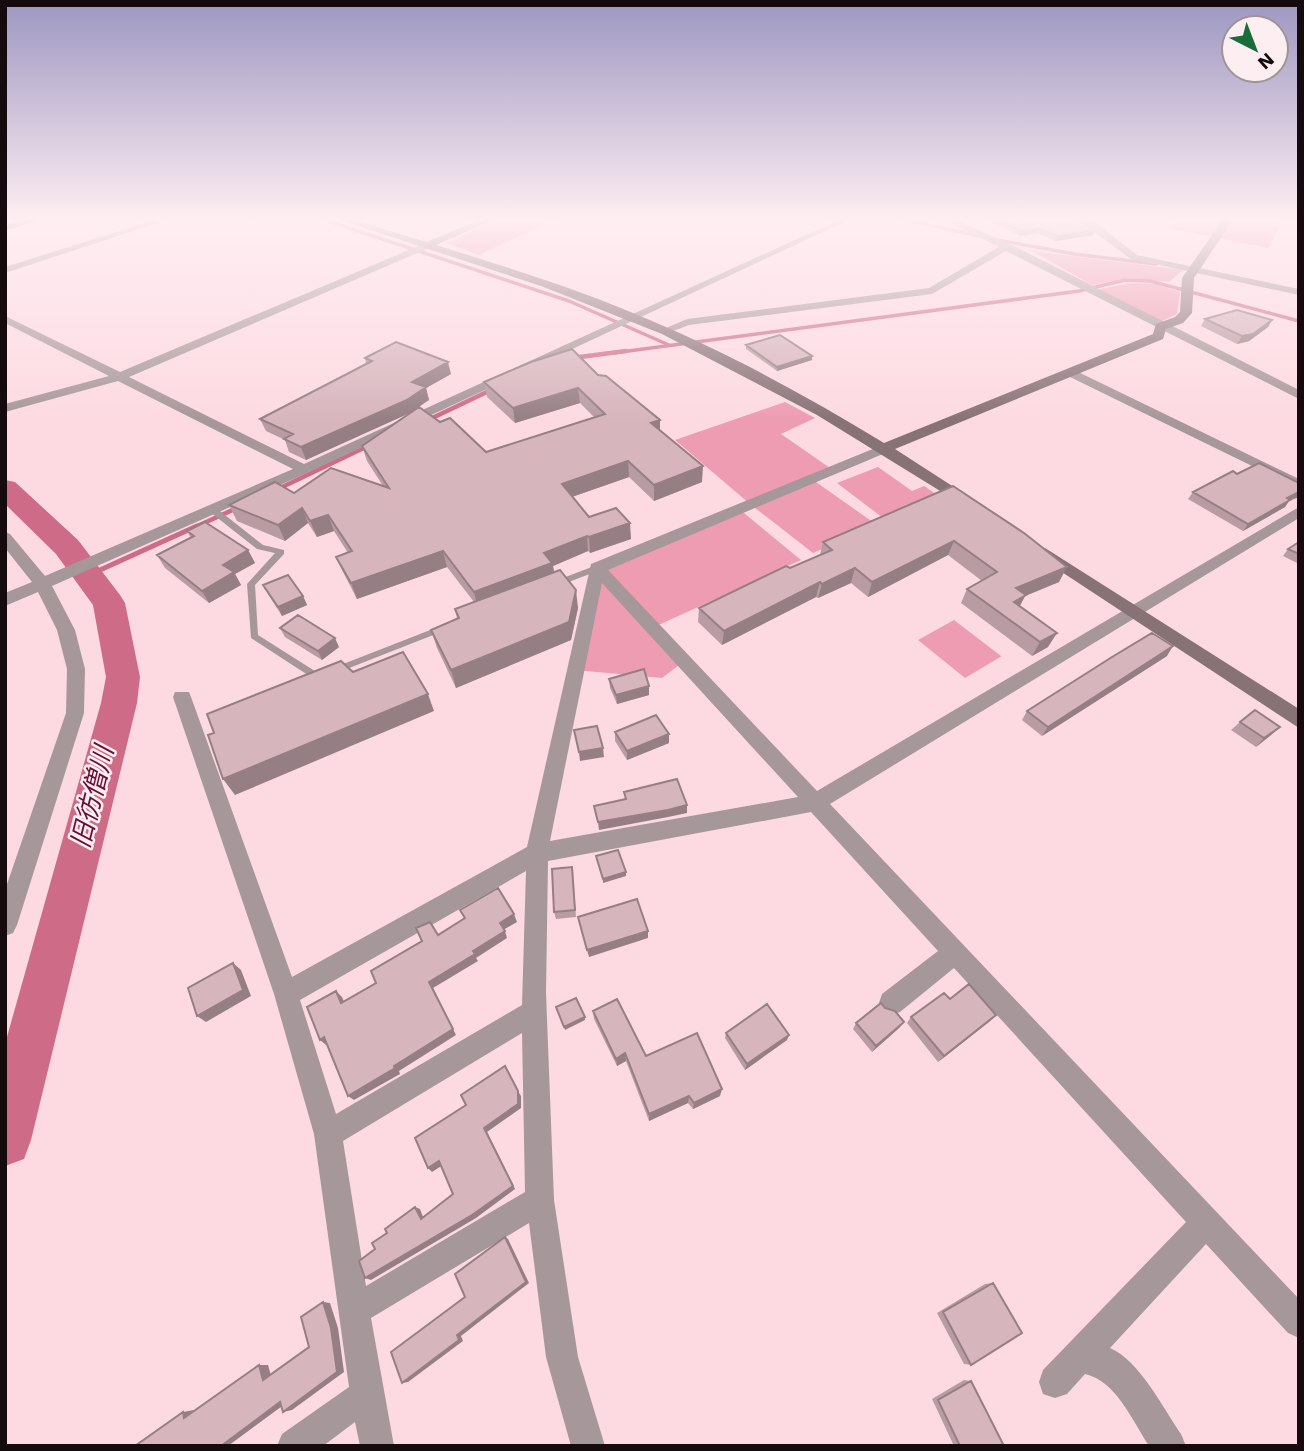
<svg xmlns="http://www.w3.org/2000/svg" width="1304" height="1451" viewBox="0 0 1304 1451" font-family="'Work Sans','Noto Sans JP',sans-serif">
<rect width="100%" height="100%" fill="#fddae2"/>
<path fill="#ed9cb1" d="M499 218H558L479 255 447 243Z
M1178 218H1286L1268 248 1169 228Z
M1032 251 1183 270 1169 282 1128 278 1092 285Z
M1131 283 1155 284 1180 292 1177 314 1158 323 1095 290Z
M785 402 815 418 781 434 833 470 816 482 877 525 813 553 750 504 675 440Z
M878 467 912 491 924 486 940 497 887 521 837 483Z
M739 509 801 560 652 628 597 568Z
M595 574 683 662 662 678 575 670Z
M954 620 1001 656H1002L965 678 918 640Z"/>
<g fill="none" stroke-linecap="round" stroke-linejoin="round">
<path stroke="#ce6b87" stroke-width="3.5" d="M319 218 569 301 669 345
M896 218 980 236
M998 240 1074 254 1156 264
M613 353 1079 291 1125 280 1150 281 1299 321"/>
<path stroke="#ce6b87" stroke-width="4.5" d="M572 358 626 351
M428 420 491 390
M278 489 370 445
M193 528 237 508"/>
<path stroke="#ce6b87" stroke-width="5" d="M89 575 197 526"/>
<path fill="#ce6b87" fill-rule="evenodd" d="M5 480 15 482 78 540 120 595 125 603 140 677 137 703 31 1140 24 1159 5 1166V1044L101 703 106 677 93 605 56 554 5 504Z"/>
<path fill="#a6979a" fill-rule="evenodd" d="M210 508H216L263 545 284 550V554L255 585 258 635 318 673H325L327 675 325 677 317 680 314 679 251 638 247 584 275 553 257 549 210 512Z
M597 565 601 568 600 570 561 585H555L554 583 555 581Z
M443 625 446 626 447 628 446 630 339 672H333L331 670 333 668Z"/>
<path fill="#a6979a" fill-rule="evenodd" d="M161 218H173L5 273V267Z
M843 218H853L309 472 52 586 75 630 85 669 84 713 17 925 13 933 5 936V890L66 713 67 669 57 630 38 592 5 606V593L32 582 5 548V532L10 534 45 576 293 469 118 381 5 412V404L109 376 5 323V316L120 372 423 244H429V248L129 377 304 464Z
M941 218H951L1010 244 1299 390V399L1006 251 932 294 689 325 665 334 659 331 687 319 929 288 999 247Z
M1075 218H1085L1097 224 1137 255 1299 289V295L1131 259Z
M1284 218H1299V223L1285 220Z
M1072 369 1299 479V489L1068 376 1066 373Z
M885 444 892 448 890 451 608 570 817 791 1299 507V518L830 804 1299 1299V1338L1288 1333 1206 1244 1110 1348C1139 1360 1163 1408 1181 1434L1186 1446H1149C1132 1420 1116 1381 1085 1374L1067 1394 1055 1398 1043 1394 1039 1382 1043 1370 1186 1222 954 968 900 1012 891 1015 882 1012 879 1003 882 994 938 951 811 812 548 861 546 993 554 1200 578 1357 605 1446H571L546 1357 529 1223 371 1318 394 1446H360L355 1422 323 1446H277L282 1434 349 1387 314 1134 274 994 173 697 175 692H189L191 697 292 977 527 847 591 564ZM602 583 798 797 550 841ZM526 871 522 1005 336 1114 300 1000ZM522 1033 525 1192 366 1286 343 1141Z"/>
<path fill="#877276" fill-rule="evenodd" d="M334 218H348L426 242 485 218H498L436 245C503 266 569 286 633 313 721 349 804 394 884 443L1153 334 1156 324 1175 317 1180 312 1182 278 1224 218H1234L1194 278 1192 313 1183 323 1166 329 1163 339 895 449 977 502 979 505 977 508 971 510 817 415 662 334 541 286Z
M1045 548 1299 709V728L1039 557 1036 553 1039 549Z"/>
<path fill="#5d4148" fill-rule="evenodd" d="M31 218H45L5 231V225Z"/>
</g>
<path fill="#b99ca3" d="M983 218H1072L1093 235 1056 241 1037 233 1020 236Z
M1205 319 1272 320 1268 327 1249 341 1237 344 1201 326Z
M746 345 812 356V360L777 371 746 349Z
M365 358 451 374 426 388 429 400 306 460 289 452 285 440 266 431 260 419 366 364Z
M598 375 660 430 702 482 654 501 629 477 572 497 589 517 631 539 590 553 588 551 553 566 554 572 578 608 571 640 456 688 437 648 431 630 457 618 455 609 474 602 447 567 357 599 343 572 336 557 348 553 334 531 317 537 308 523 285 541 237 521 229 505 294 493 383 486 367 461 362 446 486 452 594 417 580 403 515 423 487 397 484 382Z
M1237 474 1289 501 1285 507 1243 531 1188 499 1193 492Z
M953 486 1059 582 1025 596 1020 606 1048 647 1032 656 961 603 967 589 982 581 948 555 868 597 851 583 818 598 816 597 722 645 698 622 699 608 820 555 823 542Z
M187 531 248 550 255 563 235 574 241 585 209 603 165 568 157 555 191 538Z
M1299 542V564L1283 556 1288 549Z
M263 585 303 596 307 605 282 616 268 594Z
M280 628 339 647 322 660 285 637Z
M1167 656 1042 736 1022 720 1027 711Z
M609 679 649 686V695L617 704 610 688Z
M1240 722 1280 727 1271 735 1256 747 1231 730Z
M615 732 669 734V743L627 760 615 741Z
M573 875 576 917 556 919 554 912Z
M950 999 990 1021 938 1062 907 1023 911 1017Z
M885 1008 904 1022 899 1028 872 1052 853 1029 856 1023Z
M593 1011 646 1056 720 1096 693 1109 688 1103 649 1121 626 1061 617 1066 594 1019Z
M726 1033 787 1040 745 1070 725 1038Z
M993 1283 971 1365 964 1364 937 1313 985 1284Z
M964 1380 971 1381 1004 1446H954L932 1399Z"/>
<path fill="#967f84" d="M1038 228 1037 233 1020 236 1021 231Z
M1095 230 1093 235 1056 241 1058 236Z
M1272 320 1268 327 1249 341 1237 344 1242 336Z
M812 356V360L777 371V367Z
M448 362 451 374 426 388 429 400 410 413 306 460 301 447 412 382Z
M578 388 580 403 515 423 513 408Z
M660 420V435L651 423Z
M628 461 629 477 563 500 562 484Z
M703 466 702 482 654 501V485Z
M1299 492V497L1289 501 1285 507 1243 531 1248 524 1287 498Z
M302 508 308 523 285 541 278 525Z
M328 515 334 531 317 537 310 521Z
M630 523 631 539 590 553 589 537Z
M587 536 588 551 553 566 555 578 478 608 474 592 544 553Z
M954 541 948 555 868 597 872 582Z
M248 550 255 563 235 574 241 585 209 603 202 591 223 565Z
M443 551 447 567 357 599 351 583Z
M1067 567 1059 582 1025 596 1018 609 1014 602 1016 588Z
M855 568 851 583 818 598 822 584Z
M820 582 816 597 722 645 724 631Z
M576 590 578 608 571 640 456 688 451 670Z
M303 596 307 605 282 616 278 607Z
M1057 633 1048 647 1032 656 1040 642Z
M335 638 339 647 322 660 318 651Z
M1173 646 1167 656 1042 736 1048 727Z
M649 686V695L617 704 616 695Z
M428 694 434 711 235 795 223 779Z
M1280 727 1271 735 1256 747 1264 738Z
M669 734V743L627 760V751Z
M603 748 604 757 580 761 579 752Z
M687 805V813L668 817 599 830 598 822Z
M626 872V876L603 883V879Z
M514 914 517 922 503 930 500 923Z
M505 931 507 938 476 958 478 961 433 988 456 1035 399 1071 400 1074 354 1100 348 1096 394 1066 429 982 473 951Z
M648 931V938L589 957 587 950Z
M233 963 241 970 251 996 206 1022 197 1016Z
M336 991 342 997 347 1009 341 1003Z
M996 1015 990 1021 938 1062 944 1056Z
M585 1017V1020L565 1030 564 1027Z
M904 1022 899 1028 872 1052 876 1046Z
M789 1035 787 1040 745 1070 747 1064Z
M324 1037 331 1043 326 1045 320 1040Z
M625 1053 626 1061 617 1066 616 1059Z
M722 1089 720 1096 693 1109 694 1103Z
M518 1091 521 1096V1108L487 1132 515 1189 476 1218 371 1280 365 1278 513 1186 484 1128Z
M689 1096 688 1103 649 1121V1114Z
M439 1161 443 1165 432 1172 428 1168Z
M415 1207 420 1209 425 1222 421 1219Z
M505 1237 508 1239 529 1283 461 1336 463 1341 408 1382 402 1383 457 1335Z
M323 1302 330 1303 338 1328 344 1372 292 1410 283 1412 337 1372Z
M259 1365H268L272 1379 263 1380Z
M289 1401 228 1446H221L280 1402Z
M194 1410 184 1418 183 1412Z"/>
<path fill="#d7b5bd" stroke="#967f84" stroke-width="2" d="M993 218H1072L1095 230 1058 236 1038 228 1021 231Z
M1237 310 1272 320 1253 334 1242 336 1205 319Z
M780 335 812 356 777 367 746 345Z
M396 342 448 362 412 382 426 387 407 400 301 447 284 439 293 434 260 419 372 361 365 358Z
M572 349 598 375 606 376 660 420 651 423 703 466 654 485 628 461 562 484 589 517 616 508 630 523 589 537 587 536 544 553 552 563 474 592 443 551 351 583 336 557 352 551 328 515 310 521 302 508 278 525 229 505 275 482 294 493 331 468 389 488 362 446 419 407 440 422 450 418 486 452 605 414 578 388 513 408 484 382 531 362Z
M1259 463 1299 483V492L1287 498 1290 500 1248 524 1193 492 1233 471 1237 474Z
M953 486 1024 533 1067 567 1016 588 1026 595 1014 602 1057 633 1040 642 967 589 997 572 954 541 872 582 855 568 822 584 820 582 724 631 699 608 786 566 790 568 832 550 823 542Z
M205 522 248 550 223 565 234 572 202 591 157 555 194 536 187 531Z
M1299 542V554L1288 549Z
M560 570 576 590 569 622 451 670 431 630 459 618 455 609Z
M288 575 303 596 278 607 263 585Z
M298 615 335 638 318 651 280 628Z
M1152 633 1173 646 1048 727 1027 711 1112 657Z
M403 652 428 694 223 779 208 735 214 733 207 714 341 661 353 672Z
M644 669 649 686 616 695 609 679Z
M1255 710 1280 727 1264 738 1240 722Z
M656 715 669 734 627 751 615 732Z
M597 726 603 748 579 752 574 730Z
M677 779 687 805 668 810 598 822 594 806 626 799 624 792Z
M618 850 626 872 603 879 596 856Z
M572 867 575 910 554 912 552 869Z
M498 888 514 914 500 923 505 931 473 951 475 954 429 982 453 1029 394 1066 395 1068 348 1096 324 1037 320 1040 307 1007 336 991 341 1003 376 983 371 971 422 941 416 928 430 922 438 935 465 918 460 910Z
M637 899 648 931 587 950 578 917Z
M233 963 243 990 197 1016 188 988Z
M969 984 996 1015 944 1056 911 1017 944 993 950 999Z
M576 998 585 1017 564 1027 556 1007Z
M617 999 646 1056 697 1033 722 1089 694 1103 689 1096 649 1114 625 1053 616 1059 593 1011Z
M881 1003 885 1008 895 1011 904 1022 876 1046 856 1023Z
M767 1004 789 1035 747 1064 726 1033Z
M505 1066 518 1091V1104L484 1128 513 1186 472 1215 365 1278 359 1261 375 1249 372 1243 387 1233 385 1229 415 1207 421 1219 453 1194 439 1161 428 1168 415 1138 466 1105 461 1095Z
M505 1237 526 1282 457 1335 459 1340 402 1383 391 1352 465 1297 455 1274Z
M993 1283 1022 1333 971 1365 943 1312Z
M323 1302 331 1328 337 1372 283 1412 280 1402 221 1446H135L183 1412 184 1418 259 1365 263 1380 309 1347 301 1317Z
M971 1381 1004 1446H960L938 1400Z"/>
<linearGradient id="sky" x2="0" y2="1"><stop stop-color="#9d97c1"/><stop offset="0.52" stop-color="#feeef2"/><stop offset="1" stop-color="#feeef2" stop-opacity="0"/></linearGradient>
<rect width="1304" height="421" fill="url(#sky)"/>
<g text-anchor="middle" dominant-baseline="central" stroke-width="5" stroke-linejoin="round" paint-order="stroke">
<g font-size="26" font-style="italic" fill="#6a0e34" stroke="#fceef1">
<text transform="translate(92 797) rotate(-76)">旧彷僧川</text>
</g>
</g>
<rect width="1304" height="1451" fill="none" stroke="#150a0d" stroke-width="14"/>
<g transform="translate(1255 49) rotate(138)"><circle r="33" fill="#fceef1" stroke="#a09396" stroke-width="2"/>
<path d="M0-5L12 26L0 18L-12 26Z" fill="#1b6c3c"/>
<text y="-10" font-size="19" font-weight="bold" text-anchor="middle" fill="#150a0d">N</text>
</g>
</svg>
